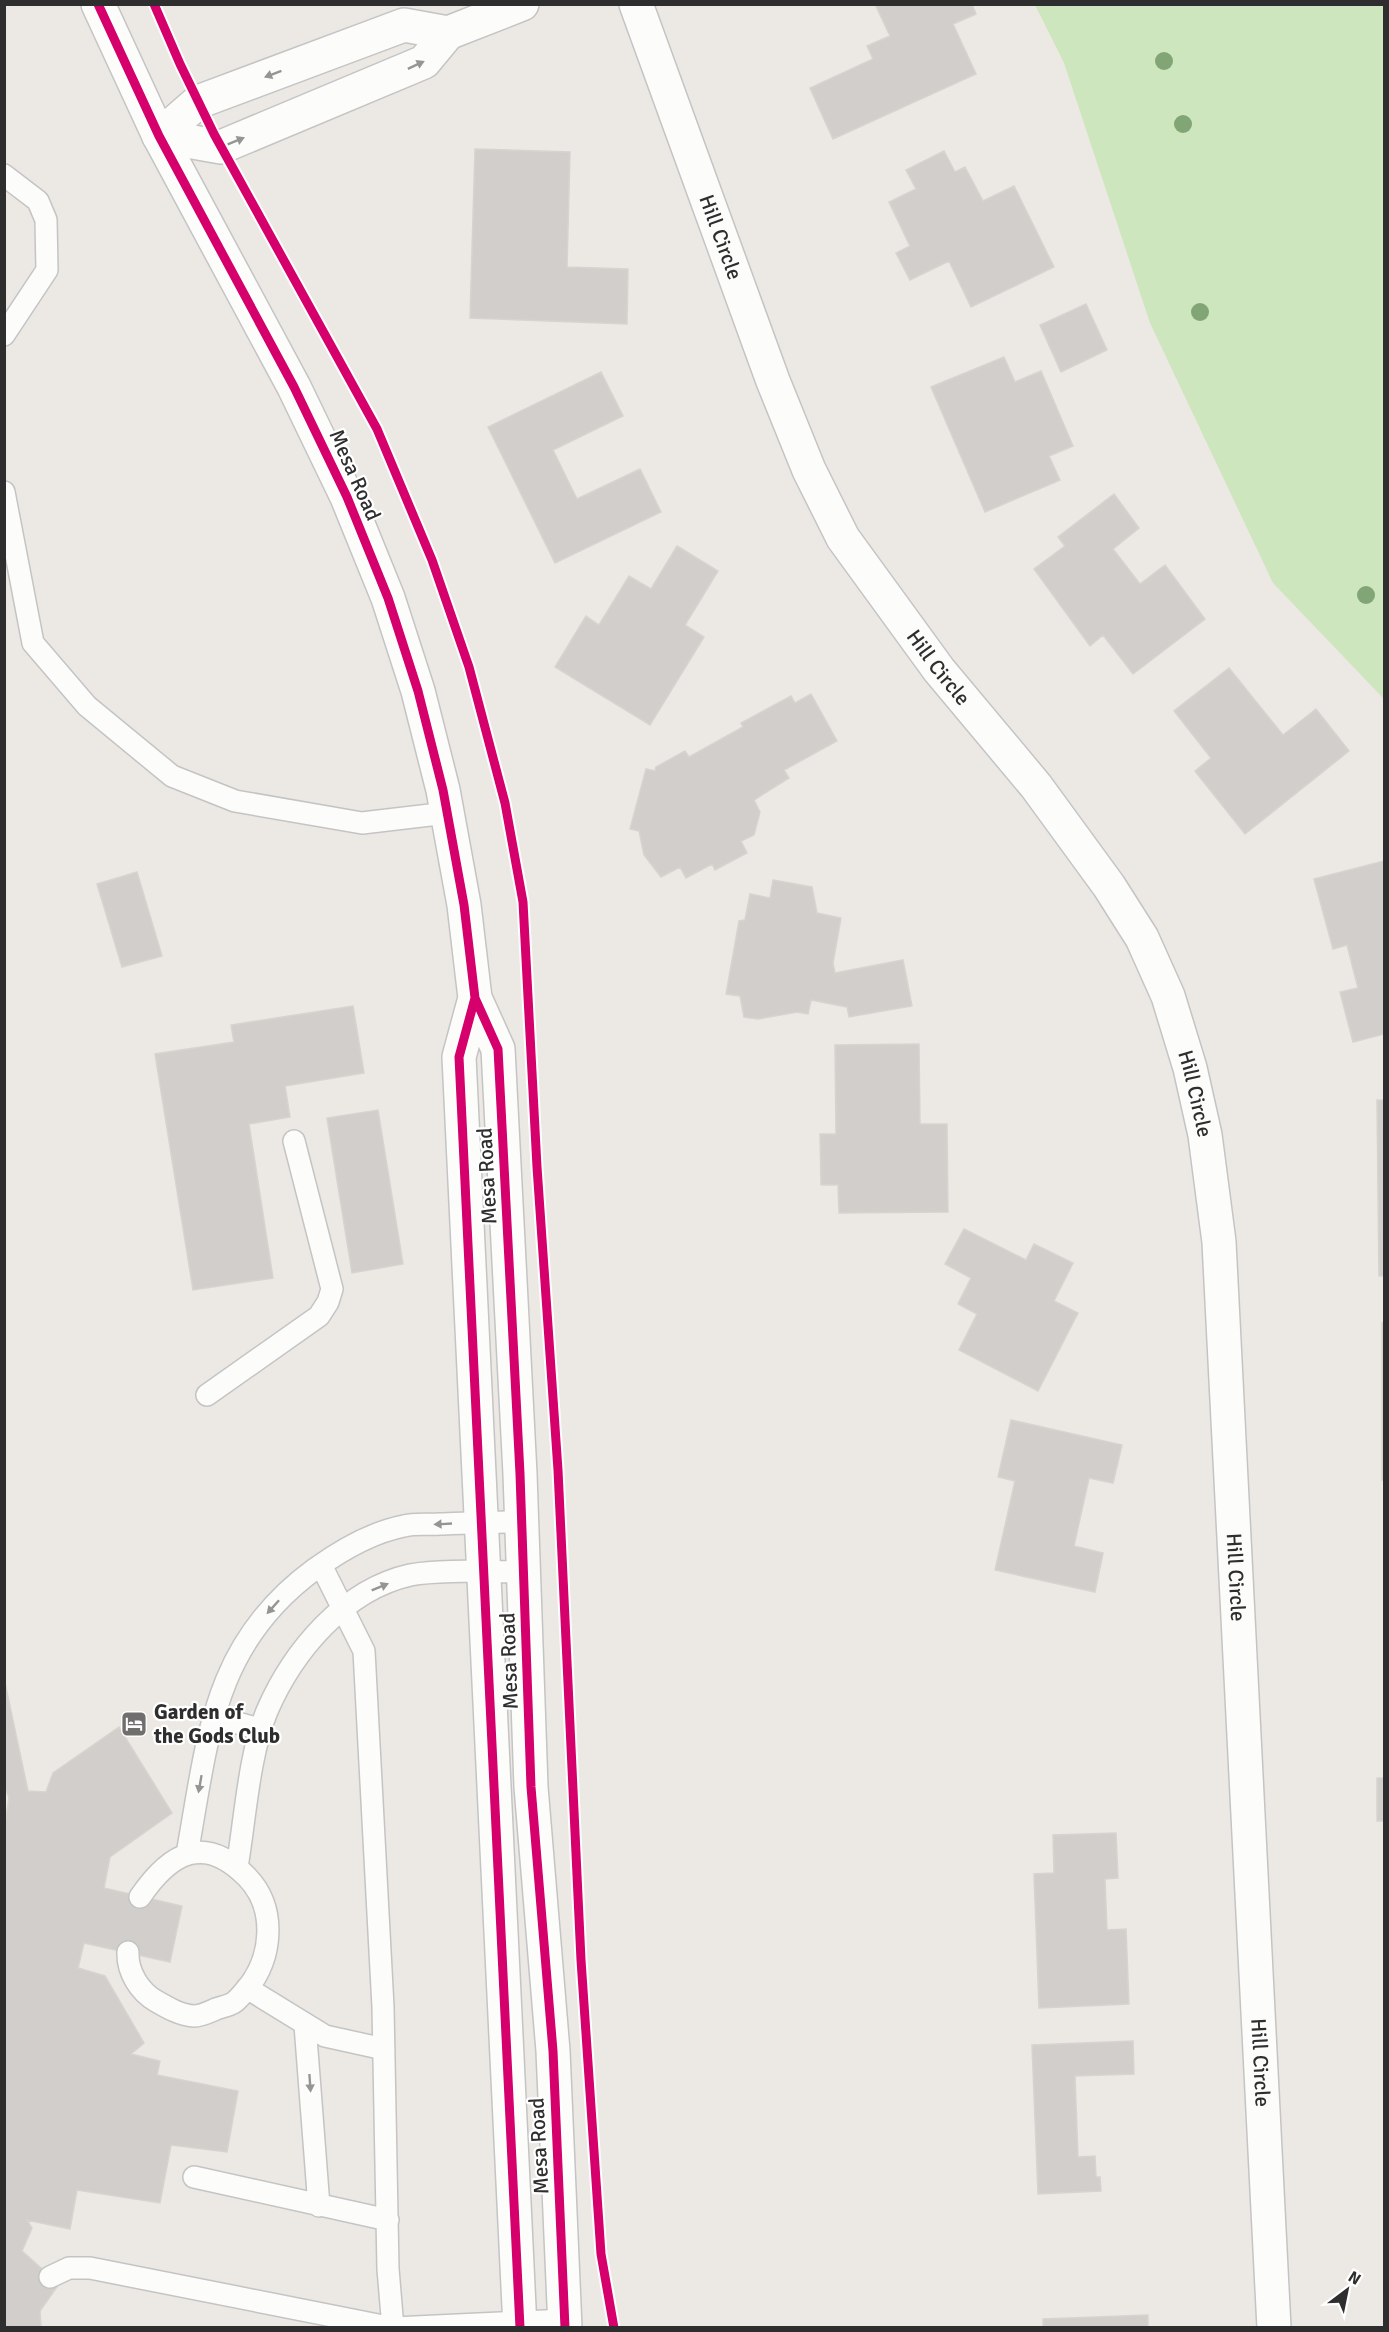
<svg xmlns="http://www.w3.org/2000/svg" width="1389" height="2332" viewBox="0 0 1389 2332" font-family="Signika,sans-serif">
<rect width="100%" height="100%" fill="#ece8e4"/>
<path fill="#cee6be" d="M1035 5H1384V699L1273 583 1150 323 1064 63Z"/>
<path fill="#d1cecb" stroke="#d7d4d0" stroke-width="1.5" d="M875 4H972L976 14 953 24 976 74 833 139 810 88 873 59 867 46 890 36Z
M475 149 570 152 567 267 628 269 627 324 470 318Z
M944 151 955 172 965 167 983 201 1014 186 1054 267 971 307 949 261 910 280 896 253 910 246 889 202 916 189 906 170Z
M1086 304 1107 350 1061 372 1040 325Z
M1004 357 1015 382 1041 371 1073 446 1049 456 1060 480 985 512 931 387Z
M601 372 623 416 553 450 577 499 640 469 661 512 555 563 488 427Z
M1114 494 1139 528 1113 549 1140 584 1165 565 1205 619 1133 674 1103 635 1090 646 1034 569 1065 546 1058 537Z
M677 546 718 571 685 625 704 637 650 725 555 667 586 616 599 625 629 576 651 589Z
M1229 668 1283 735 1316 709 1349 751 1245 834 1195 771 1211 758 1174 711Z
M811 694 837 741 784 770 789 778 754 800 760 812 754 835 741 841 747 853 715 870 712 864 686 878 680 867 661 877 644 855 639 831 630 829 646 769 655 771 656 767 685 751 689 757 743 727 741 723 791 696 795 703Z
M1384 861V1034L1353 1042 1340 992 1358 988 1347 945 1333 949 1314 879Z
M137 872 162 956 122 967 97 884Z
M773 880 812 887 817 913 841 918 833 963 835 973 903 960 912 1006 849 1017 847 1007 811 1000 808 1014 797 1012 758 1019 744 1017 740 996 726 994 739 921 745 920 750 894 770 898Z
M353 1006 364 1073 285 1086 290 1117 249 1124 273 1278 193 1290 155 1054 234 1042 231 1025Z
M919 1044 920 1124H947L948 1212 839 1213 838 1185H821L820 1134H836L835 1045Z
M1377 1100H1384V1276H1379Z
M378 1110 403 1264 352 1273 327 1118Z
M964 1229 1026 1260 1034 1244 1073 1263 1054 1301 1078 1313 1038 1391 959 1350 977 1314 958 1304 971 1278 945 1264Z
M1382 1323H1384V1480H1382Z
M1011 1420 1122 1445 1113 1483 1089 1478 1074 1546 1103 1553 1095 1592 995 1570 1015 1481 998 1477Z
M4 1678 28 1791 46 1792 53 1773 119 1727 172 1813 110 1857 104 1888 182 1906 170 1962 84 1943 78 1968 105 1976 144 2043 131 2054 160 2061 157 2075 238 2091 227 2152 171 2145 160 2203 77 2190 70 2229 27 2220 32 2228 22 2251 59 2284 40 2311 41 2328H4V1832L9 1797 4 1786Z
M1377 1778H1384V1821H1377Z
M1116 1833 1118 1878 1105 1879 1107 1930 1126 1929 1129 2004 1039 2008 1034 1874 1054 1873 1053 1835Z
M1133 2041 1134 2074 1075 2076 1078 2157 1095 2156 1096 2177H1100L1101 2191 1038 2194 1032 2045Z
M1148 2315V2328H1043V2319Z"/>
<g fill="none" stroke-linecap="round" stroke-linejoin="round">
<defs>
<path id="service" d="M4 175 38 201 46 220 47 270 4 335
M4 492 33 643 87 706 172 776 235 801 362 823 447 813
M207 1395 319 1316 328 1302 332 1289 294 1141
M321 1565 364 1651 383 2007 388 2269 393 2328
M213 1716 262 1730
M187 1854C208 1739 212 1644 315 1569 340 1551 373 1532 404 1526 415 1523 429 1525 440 1524 468 1523 495 1522 522 1522
M237 1867C245 1820 249 1754 267 1711 293 1651 344 1590 410 1575 440 1569 492 1572 524 1572
M128 1952C127 1972 140 1992 156 2001 168 2008 180 2015 194 2016 201 2016 209 2012 216 2009 221 2007 228 2006 233 2003 238 2000 242 1994 246 1990 273 1958 277 1908 247 1877 204 1833 170 1853 140 1897
M247 1988 325 2036 384 2049
M305 2025 319 2206
M194 2177 388 2220
M50 2277 69 2268H90L393 2328
M394 2328 565 2320"/>
<g id="minor">
<path id="s1" d="M636 4 773 381 809 470 843 538 939 670 1036 786 1109 886 1142 938 1168 996 1190 1068 1205 1135 1219 1242 1274 2328"/>
<path d="M159 136 198 102 404 25 448 33 522 4"/>
<path d="M159 136 221 147 424 62 448 33"/>
</g>
<path id="secondary" d="M98 4 159 136 294 387 347 497 388 598 418 691 443 790 464 905 475 998 498 1049 520 1474 531 1787 553 2051 565 2328
M475 998 459 1057 520 2328"/>
</defs>
<use href="#service" stroke="#c5c4c5" stroke-width="24"/>
<use href="#minor" stroke="#c5c4c5" stroke-width="36"/>
<use href="#secondary" stroke="#c5c4c5" stroke-width="36"/>
<use href="#service" stroke="#fcfcfb" stroke-width="21"/>
<use href="#minor" stroke="#fcfcfb" stroke-width="33"/>
<use href="#secondary" stroke="#fcfcfb" stroke-width="33"/>
<defs>
<path id="cycleway" d="M98 4 159 136 294 387 347 497 388 598 418 691 443 790 464 905 475 998 498 1049 520 1474 531 1787 553 2051 565 2328
M154 4 180 64 214 134 377 429 432 560 469 667 505 803 523 902 537 1167 558 1470 581 1960 601 2254 614 2328
M475 998 459 1057 520 2328"/>
</defs>
<use href="#cycleway" stroke="#fff" stroke-width="13"/>
<use href="#cycleway" stroke="#d6006c" stroke-width="9"/>
</g>
<g fill="#82a575">
<circle cx="1164" cy="61" r="9"/>
<circle cx="1183" cy="124" r="9"/>
<circle cx="1200" cy="312" r="9"/>
<circle cx="1366" cy="595" r="9"/>
</g>
<defs><path id="oneway-solid" d="M-6-.8H1V-3.2L6.5 0L1 3.2V.8H-6Z" transform="scale(1.5)"/></defs>
<g fill="#959594">
<use href="#oneway-solid" transform="translate(416 65) rotate(-25)"/>
<use href="#oneway-solid" transform="translate(273 74) rotate(159)"/>
<use href="#oneway-solid" transform="translate(236 141) rotate(-22)"/>
<use href="#oneway-solid" transform="translate(443 1524) rotate(177)"/>
<use href="#oneway-solid" transform="translate(380 1587) rotate(-22)"/>
<use href="#oneway-solid" transform="translate(273 1607) rotate(132)"/>
<use href="#oneway-solid" transform="translate(200 1784) rotate(100)"/>
<use href="#oneway-solid" transform="translate(310 2083) rotate(86)"/>
</g>
<defs>
<symbol id="hotel-square" viewBox="-11 -11 22 22"><rect x="-9" y="-9" width="18" height="18" rx="4" fill="#706f6e" stroke="#fff"/><path d="M-6-4.5h1.5V1H6V5H4.5V3h-9V5H-6ZM-4 0a1.8 1.8 0 1 1 3.6 0ZM.5 0V-2.5h3Q6-2.5 6 0Z" fill="#fff"/></symbol>
</defs>
<g fill-rule="evenodd">
<use href="#hotel-square" x="119" y="1709" width="30" height="30"/>
</g>
<g text-anchor="middle" dominant-baseline="central" stroke-width="4.5" stroke-linejoin="round" paint-order="stroke">
<g font-size="21" fill="#2e2e2e" stroke="#fff">
<text stroke="none"><textPath href="#s1" startOffset="248">Hill Circle</textPath></text>
<text transform="translate(355 475) rotate(66)">Mesa Road</text>
<text stroke="none"><textPath href="#s1" startOffset="734">Hill Circle</textPath></text>
<text stroke="none"><textPath href="#s1" startOffset="1238">Hill Circle</textPath></text>
<text transform="translate(487 1176) rotate(-93)">Mesa Road</text>
<text stroke="none"><textPath href="#s1" startOffset="1724">Hill Circle</textPath></text>
<text transform="translate(509 1661) rotate(-92)">Mesa Road</text>
<text stroke="none"><textPath href="#s1" startOffset="2210">Hill Circle</textPath></text>
<text transform="translate(539 2146) rotate(-93)">Mesa Road</text>
</g>
<g font-size="21" font-weight="bold" fill="#2e2e2e" stroke="#fff" text-anchor="start">
<text x="154" y="1712">Garden of<tspan x="154" dy="24">the Gods Club</tspan></text>
</g>
</g>
<rect width="1389" height="2332" fill="none" stroke="#2e2e2e" stroke-width="12"/>
<g transform="translate(1347 2290) rotate(32)" stroke="#ffffff" stroke-width="4.5" paint-order="stroke">
<path d="M0-4.5L10 22L0 15L-10 22Z" fill="#2e2e2e"/>
<text y="-9" font-size="16" font-weight="bold" text-anchor="middle" fill="#2e2e2e">N</text>
</g>
</svg>
